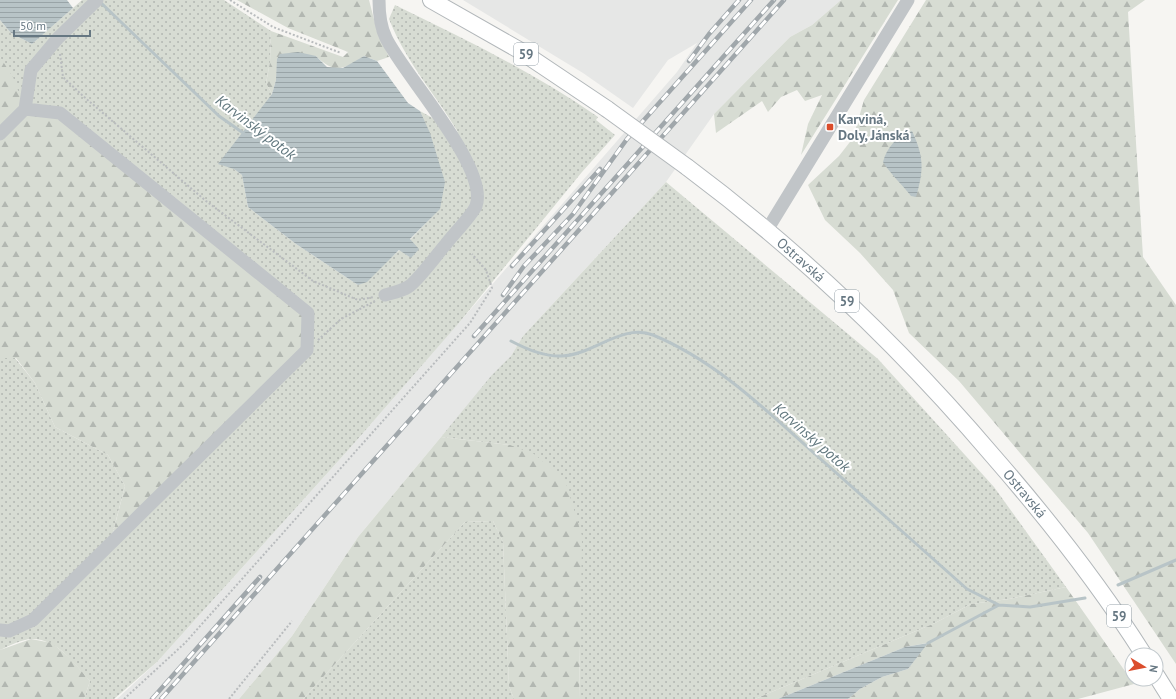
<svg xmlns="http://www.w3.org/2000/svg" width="1176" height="699" viewBox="0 0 1176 699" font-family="'PT Sans',sans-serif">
<defs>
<pattern id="grass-dots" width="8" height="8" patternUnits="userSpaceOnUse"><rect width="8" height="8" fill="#d7dcd3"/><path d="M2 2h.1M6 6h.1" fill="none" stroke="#b2b7b1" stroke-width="1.8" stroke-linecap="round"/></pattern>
<pattern id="forest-firs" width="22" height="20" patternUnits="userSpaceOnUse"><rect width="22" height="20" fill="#d7dcd3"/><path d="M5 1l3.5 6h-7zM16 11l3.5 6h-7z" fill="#b2b7b1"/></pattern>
<pattern id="water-rules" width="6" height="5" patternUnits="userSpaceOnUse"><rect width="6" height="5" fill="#b8c4c7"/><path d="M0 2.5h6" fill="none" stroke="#99a4a7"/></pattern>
</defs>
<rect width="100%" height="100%" fill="#f6f5f2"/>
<path fill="#e6e7e6" d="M463 0H841L812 25 790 37 714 114 666 182 523 336 511 356 441 437 358 537 292 636 239 699H117L157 662 350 448 677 72 697 43 668 60 633 108 583 73Z"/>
<path fill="url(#grass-dots)" d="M82 0H224L271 31 270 62 266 83 272 94 264 107 234 169 242 175 248 207 296 244 358 285 400 250 411 258 410 240 440 208 436 154 420 111 458 132C434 92 407 64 389 19L395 5C465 39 535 73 598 117L596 120 615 135 582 172 458 324 350 448 157 662 114 699H84L90 681C74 664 58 639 32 639 22 639 9 646 0 650V358H15L35 383 55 427 108 455 125 486 110 543 215 442 25 109 0 57V20L11 33 32 44Z
M666 182 878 359 994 487 1066 587 1009 599 971 604 935 623 755 699H579L580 648 510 445 441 437 491 376 511 356 523 336Z
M493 521 503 542 509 686 514 699H303L465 522Z"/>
<path fill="url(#forest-firs)" d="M237 0H369L377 31 389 57 377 61 364 56C344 69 335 75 316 56L276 80 272 94 266 83 270 62 271 31 343 57 348 52 288 28Z
M841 0H898L801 155 808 124 822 95 805 101 797 90 781 97 768 112 762 101 716 133 714 114 790 37 812 25Z
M926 0H1145L1128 12 1143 257 1176 305V664L1088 533 959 381 909 333 893 290 860 253 825 220 808 185 839 156 853 138 864 100Z
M0 57 13 77 25 109 60 113 308 313 307 350 110 544 125 486 108 455 55 427 35 383 16 358H0Z
M441 437 510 445 534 454 565 480 582 536 579 699H514L509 686 503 542 493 521 465 522 303 699H239L292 636 358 537Z
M1066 587 1134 684 1078 699H848L860 689 882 677 908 669 927 643 905 647 778 699H755L935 623 971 604 1009 599Z
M31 639 52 643 70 658 90 681 84 699H0V650Z"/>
<path fill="url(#water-rules)" d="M0 0H67L73 8 32 44 11 33 0 20Z
M298 52 316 56 327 67 343 68 364 56 377 61 408 103 420 111 430 133 445 182 440 209 410 239 419 249 411 258 399 250 367 282 358 285 296 244 248 207 242 175 234 169 218 164 272 94 276 80 277 59 280 54Z
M912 131C924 157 924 169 916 197L911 196C902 184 891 175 883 162 887 147 897 136 912 131Z
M928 643 908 669 882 677 860 689 848 699H778L905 647Z"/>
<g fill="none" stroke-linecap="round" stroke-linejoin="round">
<path stroke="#b8c4c7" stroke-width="3" d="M99 1 219 116 246 135
M511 341C526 349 544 357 562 356 593 355 622 323 653 335 716 361 766 410 815 454 866 499 916 544 967 589L999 605 1030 607 1085 598
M1118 585 1176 560
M928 643 999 605"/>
<defs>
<g id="major">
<path d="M431 0 519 50 607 109"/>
<path id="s1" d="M687 167C801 252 901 348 993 456 1048 519 1099 584 1144 655"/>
<path d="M1156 675 1171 699"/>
</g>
</defs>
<use href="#major" stroke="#b2b7ba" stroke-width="18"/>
<path stroke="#b9bcbe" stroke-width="2" stroke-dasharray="2 2" stroke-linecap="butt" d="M230 0 273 27 341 53
M60 54 63 77 83 96 206 201 313 281 358 300 374 297
M318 340 341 319 375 301
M124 699 185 643 470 323 492 288 486 270 472 254
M229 699 292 621"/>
<path stroke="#c1c5c8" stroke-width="13" d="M379 0C379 13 380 26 386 38 403 74 490 168 476 206 473 214 452 236 446 244 438 253 417 282 408 287 402 291 392 293 385 295
M25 109 31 70 58 38 97 0
M0 134 25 109 60 113 308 313 307 350 33 620 9 631 0 630
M767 230 908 0"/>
<use href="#major" stroke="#fff" stroke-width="16"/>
<defs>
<path id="rail" d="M689 61 709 34 739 0
M512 266 600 169
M503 295 524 266 573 214 627 139 751 0
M474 336 774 0
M152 699 260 577
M161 699 784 0"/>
</defs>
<use href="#rail" stroke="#a0a7ab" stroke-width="4.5"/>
<use href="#rail" stroke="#fff" stroke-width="3" stroke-dasharray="9" stroke-linecap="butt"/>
<defs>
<path id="major-bridge" d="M607 109 687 167"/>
</defs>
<use href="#major-bridge" stroke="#b2b7ba" stroke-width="18" stroke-linecap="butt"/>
<use href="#major-bridge" stroke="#fff" stroke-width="16"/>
</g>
<rect fill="#db4d2c" stroke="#fff" stroke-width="1.5" x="826" y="123" width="8" height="8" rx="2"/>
<g text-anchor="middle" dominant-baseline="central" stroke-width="4" stroke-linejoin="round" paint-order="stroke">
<g fill="#fff" stroke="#94a0a8" stroke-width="1">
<rect x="514" y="43" width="24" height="22" rx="3"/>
<rect x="835" y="290" width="24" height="22" rx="3"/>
<rect x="1107" y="605" width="24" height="22" rx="3"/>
</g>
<g font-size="13" font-weight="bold" fill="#667782">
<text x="526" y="54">59</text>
<text x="847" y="301">59</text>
<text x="1119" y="616">59</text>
</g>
<g font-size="14" font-weight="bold" fill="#667782" stroke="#fff" text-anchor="start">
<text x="838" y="119">Karviná,<tspan x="838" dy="16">Doly, Jánská</tspan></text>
</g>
<g font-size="14" fill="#667782" stroke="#fff">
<text stroke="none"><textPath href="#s1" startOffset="147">Ostravská</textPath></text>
<text stroke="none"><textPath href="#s1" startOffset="471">Ostravská</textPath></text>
</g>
<g font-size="15" font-style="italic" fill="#62787f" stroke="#fff">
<text transform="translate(256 127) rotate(37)">Karvinský potok</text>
<text transform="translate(812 437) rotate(41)">Karvinský potok</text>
</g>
</g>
<g transform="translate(1144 667) rotate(100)"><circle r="19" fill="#ffffff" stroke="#c2c9cd"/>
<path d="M0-3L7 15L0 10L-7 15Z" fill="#db4d2c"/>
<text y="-6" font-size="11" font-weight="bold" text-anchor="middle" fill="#667782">N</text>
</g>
<path d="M14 30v6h76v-6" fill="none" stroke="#667782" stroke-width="2"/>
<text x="20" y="30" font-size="12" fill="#667782" stroke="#ffffff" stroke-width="3" paint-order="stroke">50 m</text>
</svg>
